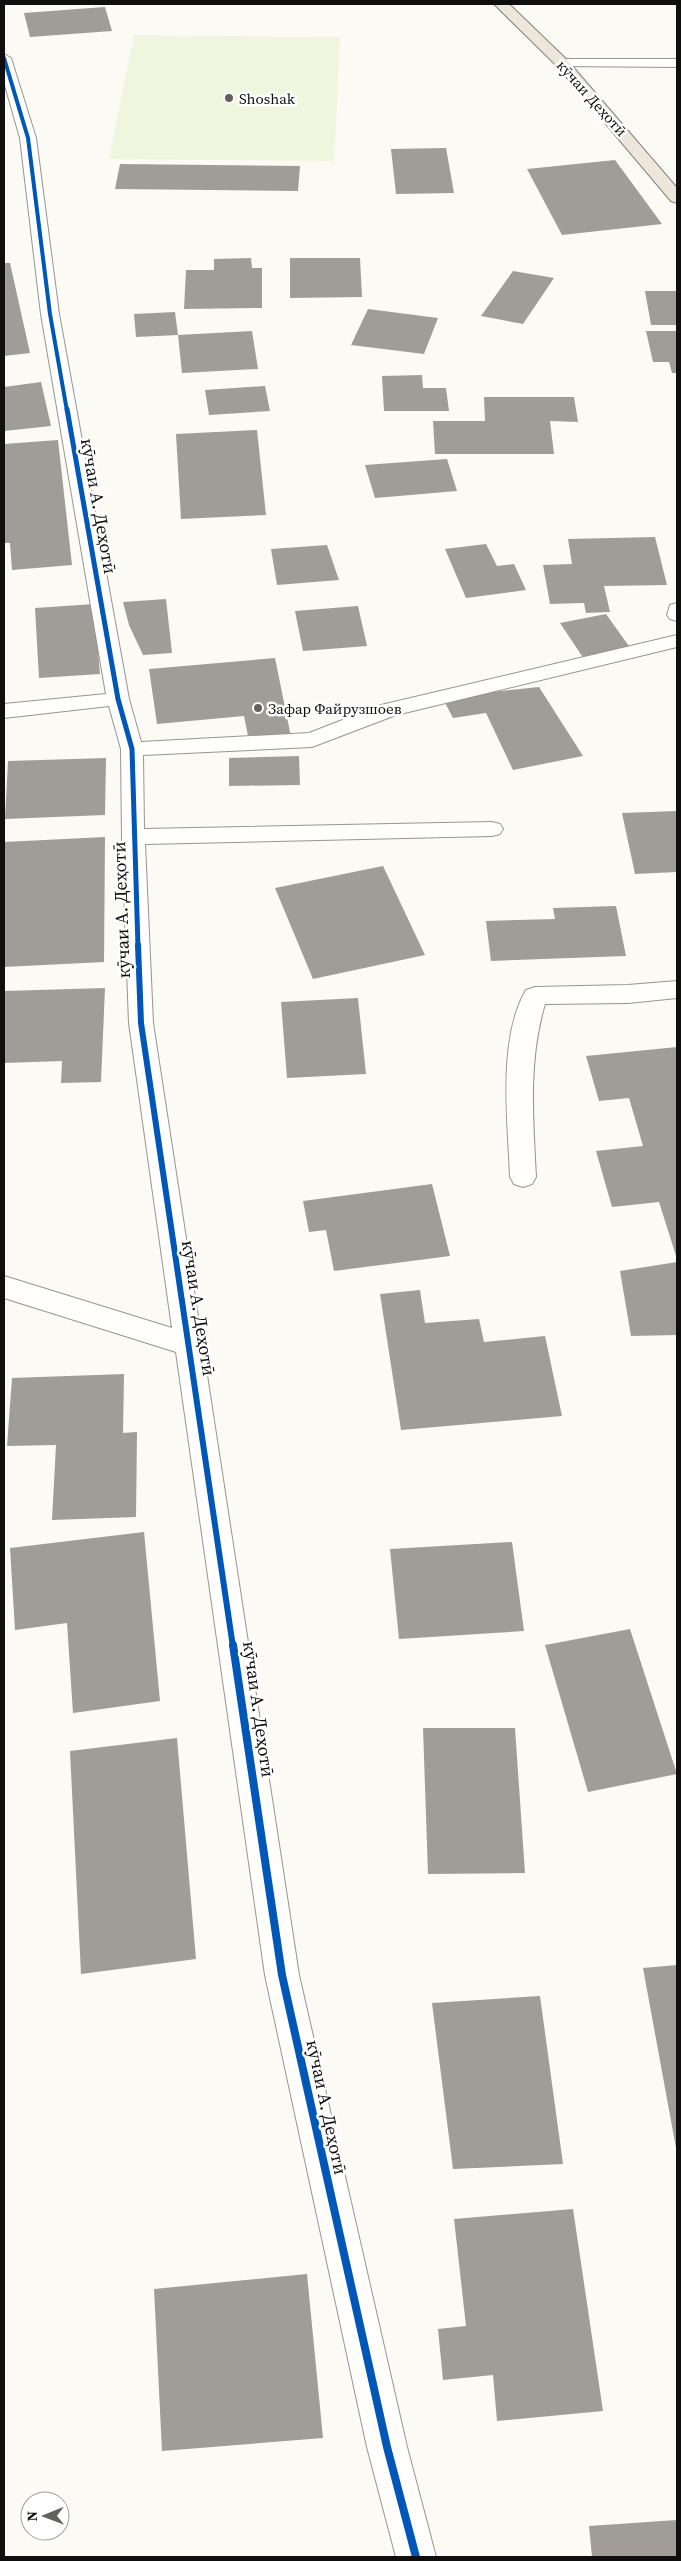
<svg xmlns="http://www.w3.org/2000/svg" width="681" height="2561" viewBox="0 0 681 2561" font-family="'Source Serif 4',serif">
<rect width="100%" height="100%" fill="#fcfaf4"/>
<path fill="#f0f5de" d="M134 35 340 37 334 161 109 159Z"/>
<path fill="#a09d99" d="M105 7 112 31 30 37 24 13Z
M446 148 454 193 396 194 391 149Z
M615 160 662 224 562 235 527 169Z
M120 164 300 166 298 191 115 189Z
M251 258 252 268H262V308L184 309 186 270H214V259Z
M290 258H360L362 297 290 298Z
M4 263H10L30 353 4 356Z
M513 271 554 278 523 324 481 316Z
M645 291H677V325H651Z
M368 309 438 318 424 354 351 345Z
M175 312 178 335 252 331 258 369 182 373 178 335 136 337 134 314Z
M646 331H677V373H672L669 362H653Z
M422 375 423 388H446L449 411H384L382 376Z
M41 382 51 426 4 431V387Z
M265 386 270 411 209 415 205 390Z
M484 397H574L578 422 550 421 554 454H435L433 421H485Z
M257 430 266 515 181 519 176 434Z
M58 440 72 565 12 570 10 543H4V444Z
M447 459 457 491 375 498 365 465Z
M655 537 667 585 604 586 610 612 586 613 584 603 550 604 543 565 572 564 568 539Z
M486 544 497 566 514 564 526 590 466 598 445 549Z
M327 545 339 580 277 585 271 549Z
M166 599 172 653 143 655 129 625 123 602Z
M94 604 100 674 39 678 35 608Z
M358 606 367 646 303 651 295 611Z
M606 614 631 649 584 659 560 623Z
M275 658 291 737 249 741 244 716 157 724 149 669Z
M539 687 583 756 513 770 486 713 453 718 442 697Z
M299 756 300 785 229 786V758Z
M106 758 105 815 5 819 8 761Z
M677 811V872L635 874 622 813Z
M105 837 104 962 4 967V842Z
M383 866 425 955 313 979 275 888Z
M616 906 626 956 491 961 486 921 555 919 553 908Z
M105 988 101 1082 61 1083 62 1061 4 1063V991Z
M358 998 366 1074 287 1078 281 1002Z
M677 1047V1259L659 1202 612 1207 596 1151 643 1146 629 1098 599 1101 586 1056Z
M432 1184 450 1256 334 1271 326 1230 309 1232 303 1201Z
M677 1262V1335L631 1336 620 1271Z
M420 1290 425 1323 479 1319 484 1342 545 1336 562 1416 401 1430 380 1294Z
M124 1374 123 1433 137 1432 136 1517 52 1520 56 1445 7 1446 12 1378Z
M144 1532 160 1701 73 1713 67 1623 15 1630 10 1548Z
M512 1542 524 1631 399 1639 390 1549Z
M630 1629 677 1774 588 1792 545 1645Z
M423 1728H515L525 1873 428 1874Z
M177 1738 196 1959 81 1974 70 1751Z
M677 1965V2148H676L643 1968Z
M540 1996 563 2164 453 2169 432 2003Z
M573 2209 603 2411 497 2421 493 2375 443 2380 438 2329 466 2326 454 2219Z
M307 2274 323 2438 162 2451 154 2289Z
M677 2520V2557H592L589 2526Z"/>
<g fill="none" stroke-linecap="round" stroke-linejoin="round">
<defs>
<path id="minor" d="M4 54 11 58 36 138 59 314 129 699 141 742 309 733 381 705 677 635V647L396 715 312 747 143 755 144 829 492 822 500 824 503 829 500 834 492 836 145 844 153 1023 299 1975 407 2447 436 2557H396L367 2447 265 1975 176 1352 4 1298V1276L172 1328 129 1023 122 837 121 749 109 706 4 718V704L106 694 41 314 20 138 4 82Z
M562 59H677V67L557 66 555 63Z
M677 603V621L670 619 667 615 670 605Z
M677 981V998L628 1003 545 1004C528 1061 533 1118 536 1177L532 1184 523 1187 514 1184 510 1177C508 1121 497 1040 526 990L535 987 628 985Z"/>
<path id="major" d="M494 4H509L567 60 677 188V203L671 201 557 66Z"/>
</defs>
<use href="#minor" stroke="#969592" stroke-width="2"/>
<use href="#major" stroke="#83827f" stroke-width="2"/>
<use href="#minor" fill="#fffefd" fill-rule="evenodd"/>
<use href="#major" fill="#ece7da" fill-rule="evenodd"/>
<defs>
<path id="cycleway-far3" d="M4 58 28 138 50 314 67 411"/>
<path id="cycleway-far2" d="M67 409 118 699 132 749 138 947"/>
<path id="cycleway-far1" d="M138 945 141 1023 233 1647"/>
<path id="cycleway" d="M233 1645 282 1975 387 2447 416 2557"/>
</defs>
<use href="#cycleway-far3" stroke="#fff" stroke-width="5.5"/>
<use href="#cycleway-far2" stroke="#fff" stroke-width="8"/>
<use href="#cycleway-far1" stroke="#fff" stroke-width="9"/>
<use href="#cycleway" stroke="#fff" stroke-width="11"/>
<use href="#cycleway-far3" stroke="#0057b8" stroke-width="4"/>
<use href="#cycleway-far2" stroke="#0057b8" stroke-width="5"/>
<use href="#cycleway-far1" stroke="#0057b8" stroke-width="6"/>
<use href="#cycleway" stroke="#0057b8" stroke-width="8"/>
</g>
<g fill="#62615f" stroke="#fff" stroke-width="2">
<circle cx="229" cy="98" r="5"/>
<circle cx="258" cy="708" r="5"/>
</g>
<g text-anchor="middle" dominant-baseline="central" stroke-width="5" stroke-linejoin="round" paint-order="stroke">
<g font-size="15" fill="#0f0f0f" stroke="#fff" text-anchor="start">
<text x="239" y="98">Shoshak</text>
<text x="268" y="708">Зафар Файрузшоев</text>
</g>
<g font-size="15" fill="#0f0f0f" stroke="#fff">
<text transform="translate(592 98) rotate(48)">кӯчаи Деҳотӣ</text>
</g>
<g font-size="18" fill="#0f0f0f" stroke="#fff">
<text transform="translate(99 506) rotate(80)">кӯчаи А. Деҳотӣ</text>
<text transform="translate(121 910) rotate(-92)">кӯчаи А. Деҳотӣ</text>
<text transform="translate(199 1308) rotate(81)">кӯчаи А. Деҳотӣ</text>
<text transform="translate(259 1709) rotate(82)">кӯчаи А. Деҳотӣ</text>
<text transform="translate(327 2107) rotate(78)">кӯчаи А. Деҳотӣ</text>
</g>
</g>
<rect width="681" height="2561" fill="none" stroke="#0f0f0f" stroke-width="10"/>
<g transform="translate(45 2516) rotate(269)"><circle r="24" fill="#ffffff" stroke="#9f9f9f"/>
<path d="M0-4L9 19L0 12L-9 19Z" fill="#62615f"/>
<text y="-8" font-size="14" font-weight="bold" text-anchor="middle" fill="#0f0f0f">N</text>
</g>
</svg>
